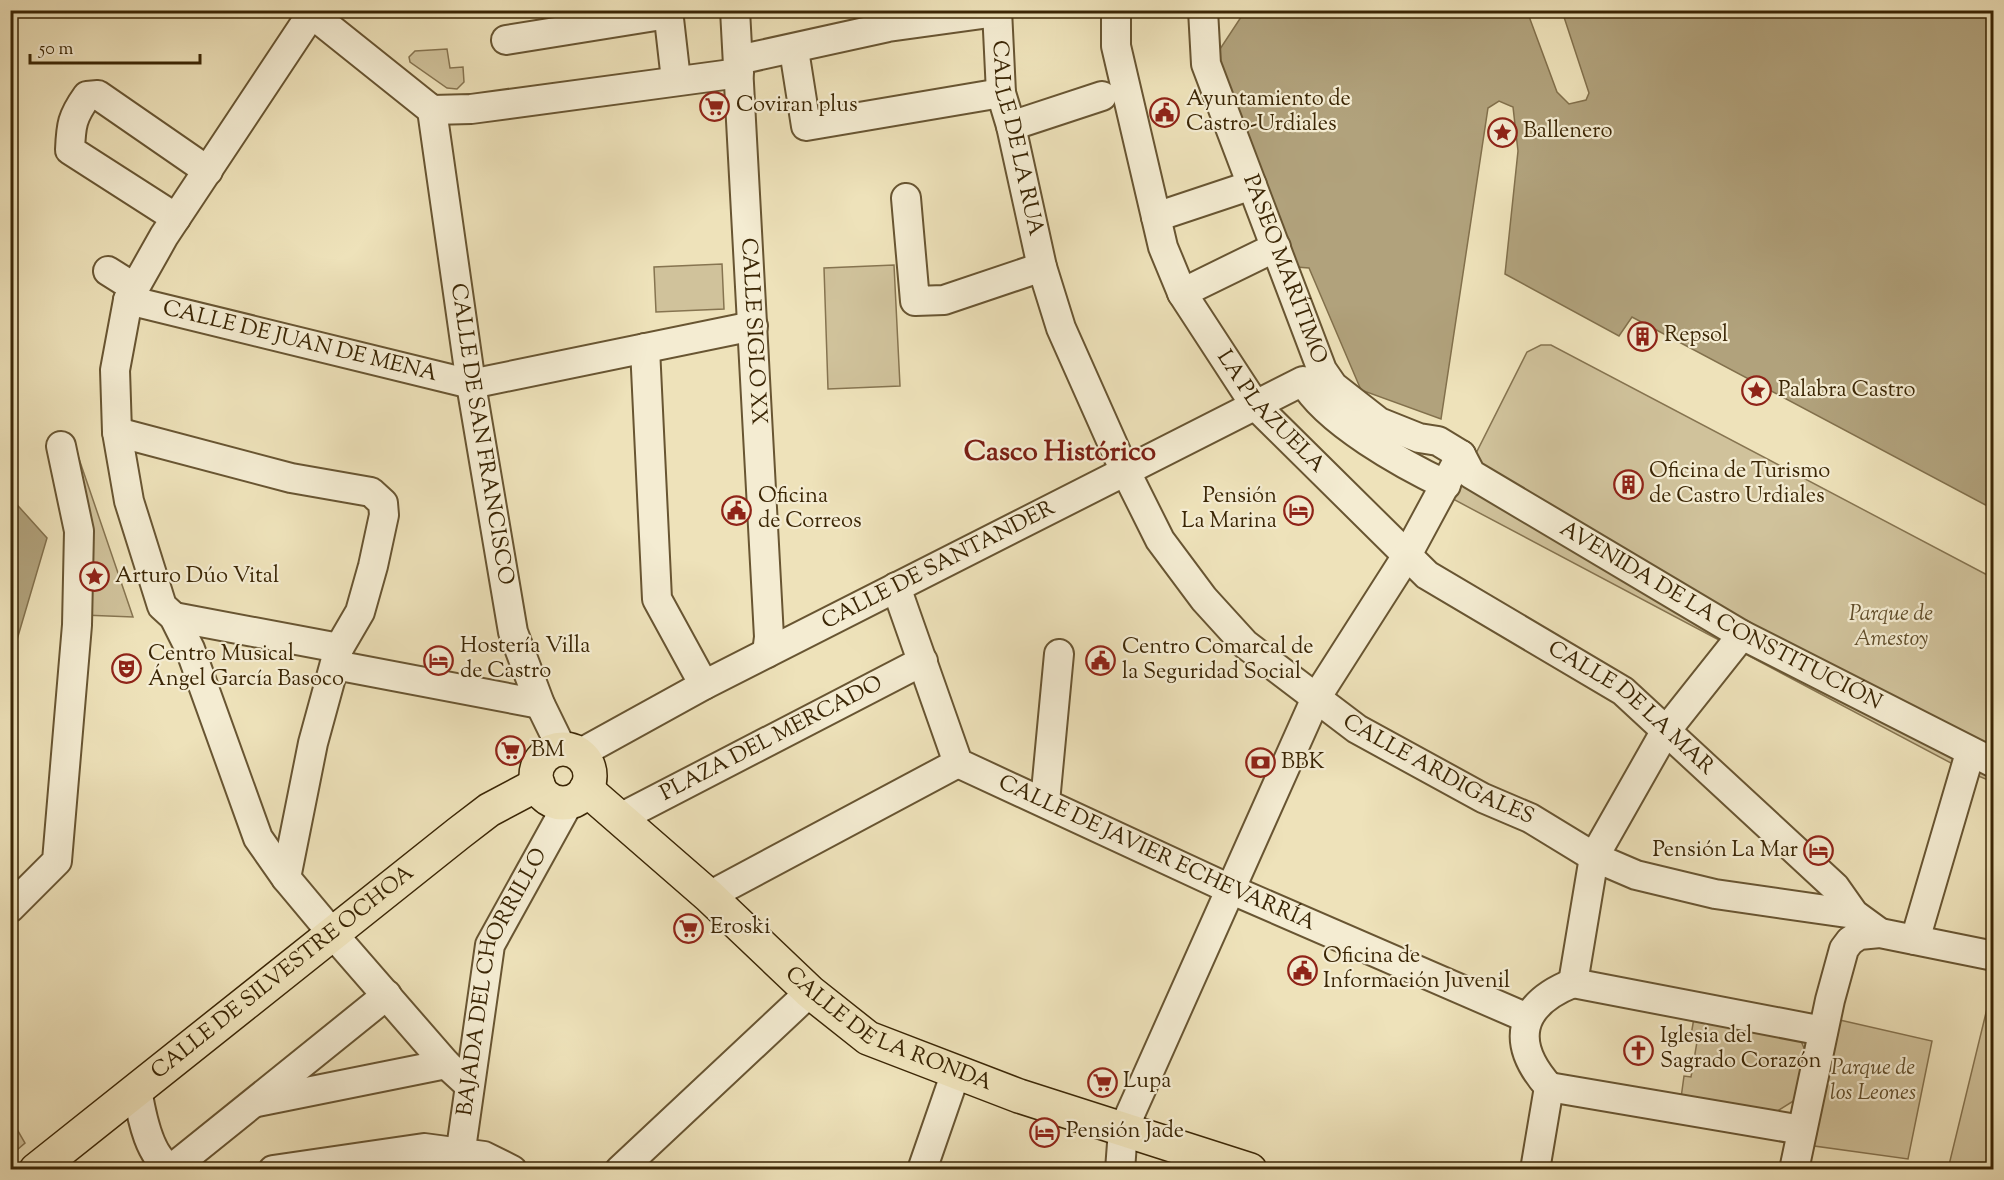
<svg xmlns="http://www.w3.org/2000/svg" width="2004" height="1180" viewBox="0 0 2004 1180" font-family="'Sorts Mill Goudy',serif">
<rect width="100%" height="100%" fill="#eee2ba"/>
<filter id="stains"><feTurbulence type="fractalNoise" baseFrequency=".00333" numOctaves="4"/><feColorMatrix values="0 0 0 0 .2 0 0 0 0 .09 0 0 0 0 .02 0 0 0 .5 -.17"/></filter>
<radialGradient id="worn" r=".72"><stop offset=".6" stop-color="#630" stop-opacity="0"/><stop offset="1" stop-color="#630" stop-opacity=".3"/></radialGradient>
<path fill="#d0c29b" stroke="#867450" stroke-width="1.5" d="M447 49 450 68 463 67 464 82 457 89 447 88 410 62 409 57 415 51Z
M722 264 724 309 656 312 654 267Z
M894 265 900 386 828 389 824 268Z
M1541 345H1551L1993 578V782L1966 771 1453 499 1527 352Z
M76 450 133 617 83 615Z
M1993 984V1169H1948Z
M1694 1018 1801 1041 1804 1048 1795 1100 1776 1112 1681 1098 1684 1076 1691 1077 1697 1042 1690 1041Z
M1831 1018 1932 1041 1908 1159 1800 1144Z
M11 1119 25 1143 11 1155H10Z"/>
<path fill="#b1a27c" stroke="#82704c" stroke-width="1.5" d="M1245 11H1527L1557 92 1569 104 1586 100 1589 93 1562 11H1993V509L1632 317 1619 336 1505 274 1518 151 1513 107 1499 101 1488 108 1441 419 1361 390 1309 268 1296 267 1219 63 1220 49Z
M11 498 47 538 11 660Z"/>
<g fill="none" stroke-linecap="round" stroke-linejoin="round">
<defs>
<g id="minor">
<path d="M307 10 432 110 471 109 739 73"/>
<path d="M314 10 164 236 128 300 115 370 117 432 129 501 162 606 174 617 190 649 258 838 286 878 332 933 446 1064 469 1085"/>
<path d="M668 10 676 80"/>
<path id="s1" d="M735 10 769 637 767 653"/>
<path id="s2" d="M997 10 1001 93 1011 126 1042 267 1061 328 1118 456 1160 540 1204 599 1245 644 1357 729 1483 798 1530 818 1594 857 1636 875 1715 894 1854 914"/>
<path id="s3" d="M1116 10V46L1163 247 1182 293 1255 405 1427 575 1623 691 1835 887 1854 914 1880 933"/>
<path id="s4" d="M1203 10 1206 64 1322 370 1333 386 1379 422 1419 438 1438 441 1461 455"/>
<path d="M506 40 668 14"/>
<path d="M794 50 806 126 1001 93"/>
<path d="M738 60 888 27 997 12"/>
<path id="s5" d="M432 110 471 384 513 632 540 704 562 749"/>
<path d="M1011 126 1102 96"/>
<path d="M906 198 915 301 944 300 1042 267"/>
<path d="M1156 217 1252 185"/>
<path d="M176 218 70 150C71 125 72 117 87 96L98 95 208 171"/>
<path d="M108 271 135 288"/>
<path d="M1182 293 1276 247"/>
<path id="s6" d="M128 300 471 384 753 326"/>
<path d="M645 348 657 599 704 685"/>
<path d="M117 432 291 478 371 492 383 503 384 515 373 566 360 612 339 648 313 743 286 878"/>
<path id="s7" d="M1461 455 1471 474 1742 635 1994 763"/>
<path id="s8" d="M896 587 958 763 1232 890 1527 1018"/>
<path d="M174 617 339 648"/>
<path d="M335 665 540 704"/>
<path id="s9" d="M579 754 704 685 1303 381C1326 422 1404 465 1446 485"/>
<path d="M1045 802 1059 654"/>
<path id="s10" d="M620 818 923 661"/>
<path d="M709 896 958 763"/>
<path d="M10 908 57 861 77 625 79 531 61 446"/>
<path d="M1915 940 1970 753"/>
<path d="M1573 983 1594 857 1665 732 1742 635"/>
<path d="M1573 983 1823 1031"/>
<path d="M1549 1087 1802 1130"/>
<path d="M1549 1087C1510 1043 1518 1005 1573 983"/>
<path d="M137 1089C141 1113 149 1164 177 1170"/>
<path d="M257 1102 446 1064"/>
<path d="M170 1170 387 995"/>
<path d="M273 1170 424 1148 484 1156 512 1170"/>
<path id="s11" d="M458 1170 490 945 569 802"/>
<path d="M620 1170 810 992"/>
<path d="M922 1170 956 1072"/>
<path d="M1120 1170 1123 1130 1316 698 1406 557 1461 455"/>
<path d="M1535 1170 1549 1087"/>
<path d="M1794 1170 1830 1000 1844 949 1850 941 1859 935 1880 933 1994 956"/>
</g>
<g id="highway">
<circle cx="563" cy="776" r="27"/>
<path id="s12" d="M586 789 709 896 810 992 868 1038 1019 1096 1250 1170"/>
<path id="s13" d="M36 1170 459 833 489 810 538 784"/>
</g>
</defs>
<use href="#minor" stroke="#685532" stroke-width="32"/>
<use href="#highway" stroke="#3b2605" stroke-width="36"/>
<use href="#minor" stroke="#f4ecd2" stroke-width="28"/>
<use href="#highway" stroke="#eee2ba" stroke-width="33"/>
</g>
<defs>
<symbol id="supermarket-ring" viewBox="-11 -11 22 22"><circle r="9.5" fill="#f4ecd2" stroke="#8f2418" stroke-width="1.5"/><path d="M-6-5.5h2.5l.6 2H6L4.5 2H-2.5L-4.4-4H-6ZM-1.5 3.2a1.3 1.3 0 1 0 .1 0ZM3 3.2a1.3 1.3 0 1 0 .1 0Z" fill="#8f2418"/></symbol>
<symbol id="civic-ring" viewBox="-11 -11 22 22"><circle r="9.5" fill="#f4ecd2" stroke="#8f2418" stroke-width="1.5"/><path d="M-.6-6.5H3V-4.5H.6V-3L4-1V1h2V6H-6V1h2V-1L-.6-3ZM-1.2 2.5V6h2.4V2.5Z" fill="#8f2418"/></symbol>
<symbol id="sight-ring" viewBox="-11 -11 22 22"><circle r="9.5" fill="#f4ecd2" stroke="#8f2418" stroke-width="1.5"/><path d="M0-6L1.8-2.2L6-1.7L2.9 1.2L3.7 5.4L0 3.3L-3.7 5.4L-2.9 1.2L-6-1.7L-1.8-2.2Z" fill="#8f2418"/></symbol>
<symbol id="building-ring" viewBox="-11 -11 22 22"><circle r="9.5" fill="#f4ecd2" stroke="#8f2418" stroke-width="1.5"/><path d="M-4-6H4V6H1V3H-1V6H-4ZM-2.5-4.3h1.7v1.8h-1.7ZM.8-4.3h1.7v1.8H.8ZM-2.5-1h1.7V.8h-1.7ZM.8-1h1.7V.8H.8Z" fill="#8f2418"/></symbol>
<symbol id="hotel-ring" viewBox="-11 -11 22 22"><circle r="9.5" fill="#f4ecd2" stroke="#8f2418" stroke-width="1.5"/><path d="M-6-4.5h1.5V1H6V5H4.5V3h-9V5H-6ZM-4 0a1.8 1.8 0 1 1 3.6 0ZM.5 0V-2.5h3Q6-2.5 6 0Z" fill="#8f2418"/></symbol>
<symbol id="theatre-ring" viewBox="-11 -11 22 22"><circle r="9.5" fill="#f4ecd2" stroke="#8f2418" stroke-width="1.5"/><path d="M-5-5.5Q0-4 5-5.5V0Q5 5 0 6Q-5 5-5 0ZM-3.3-2.5H-1v1.5H-3.3ZM1-2.5H3.3v1.5H1ZM-2.8 1Q0 5.5 2.8 1Z" fill="#8f2418"/></symbol>
<symbol id="bank-ring" viewBox="-11 -11 22 22"><circle r="9.5" fill="#f4ecd2" stroke="#8f2418" stroke-width="1.5"/><path d="M-6-4H6V4H-6ZM0-2.3a2.3 2.3 0 1 0 0 4.6a2.3 2.3 0 1 0 0-4.6Z" fill="#8f2418"/></symbol>
<symbol id="church-ring" viewBox="-11 -11 22 22"><circle r="9.5" fill="#f4ecd2" stroke="#8f2418" stroke-width="1.5"/><path d="M-1.2-6h2.4v3.5h3.3v2.4h-3.3V6h-2.4V-.1h-3.3v-2.4h3.3Z" fill="#8f2418"/></symbol>
</defs>
<g fill-rule="evenodd">
<use href="#supermarket-ring" x="698" y="90" width="33" height="33"/>
<use href="#civic-ring" x="1148" y="96" width="33" height="33"/>
<use href="#sight-ring" x="1486" y="116" width="33" height="33"/>
<use href="#building-ring" x="1626" y="320" width="33" height="33"/>
<use href="#sight-ring" x="1740" y="374" width="33" height="33"/>
<use href="#building-ring" x="1612" y="468" width="33" height="33"/>
<use href="#civic-ring" x="720" y="494" width="33" height="33"/>
<use href="#hotel-ring" x="1282" y="494" width="33" height="33"/>
<use href="#sight-ring" x="78" y="560" width="33" height="33"/>
<use href="#hotel-ring" x="422" y="644" width="33" height="33"/>
<use href="#civic-ring" x="1084" y="644" width="33" height="33"/>
<use href="#theatre-ring" x="110" y="652" width="33" height="33"/>
<use href="#supermarket-ring" x="494" y="734" width="33" height="33"/>
<use href="#bank-ring" x="1244" y="746" width="33" height="33"/>
<use href="#hotel-ring" x="1802" y="834" width="33" height="33"/>
<use href="#supermarket-ring" x="672" y="912" width="33" height="33"/>
<use href="#civic-ring" x="1286" y="954" width="33" height="33"/>
<use href="#church-ring" x="1622" y="1034" width="33" height="33"/>
<use href="#supermarket-ring" x="1086" y="1066" width="33" height="33"/>
<use href="#hotel-ring" x="1028" y="1116" width="33" height="33"/>
</g>
<g text-anchor="middle" dominant-baseline="central" stroke-width="4.5" stroke-linejoin="round" paint-order="stroke">
<g font-size="22" fill="#3b2605" stroke="#f4ecd2" text-anchor="start">
<text x="1186" y="100">Ayuntamiento de<tspan x="1186" dy="25">Castro-Urdiales</tspan></text>
<text x="736" y="106">Coviran plus</text>
<text x="1523" y="132">Ballenero</text>
<text x="1664" y="336">Repsol</text>
<text x="1778" y="391">Palabra Castro</text>
<text x="1649" y="472">Oficina de Turismo<tspan x="1649" dy="25">de Castro Urdiales</tspan></text>
<text x="758" y="497">Oficina<tspan x="758" dy="25">de Correos</tspan></text>
<text x="1277" y="497" text-anchor="end">Pensión<tspan x="1277" dy="25">La Marina</tspan></text>
<text x="115" y="577">Arturo Dúo Vital</text>
<text x="460" y="647">Hostería Villa<tspan x="460" dy="25">de Castro</tspan></text>
<text x="1122" y="648">Centro Comarcal de<tspan x="1122" dy="25">la Seguridad Social</tspan></text>
<text x="148" y="655">Centro Musical<tspan x="148" dy="25">Ángel García Basoco</tspan></text>
<text x="531" y="751">BM</text>
<text x="1281" y="763">BBK</text>
<text x="1798" y="851" text-anchor="end">Pensión La Mar</text>
<text x="710" y="928">Eroski</text>
<text x="1323" y="957">Oficina de<tspan x="1323" dy="25">Información Juvenil</tspan></text>
<text x="1660" y="1037">Iglesia del<tspan x="1660" dy="25">Sagrado Corazón</tspan></text>
<text x="1123" y="1082">Lupa</text>
<text x="1066" y="1132">Pensión Jade</text>
</g>
<g font-size="22" fill="#3b2605" stroke="#f4ecd2">
<text stroke="none"><textPath href="#s2" startOffset="130">CALLE DE LA RUA</textPath></text>
<text stroke="none"><textPath href="#s4" startOffset="274">PASEO MARÍTIMO</textPath></text>
<text stroke="none"><textPath href="#s1" startOffset="322">CALLE SIGLO XX</textPath></text>
<text stroke="none"><textPath href="#s6" startOffset="177">CALLE DE JUAN DE MENA</textPath></text>
<text stroke="none"><textPath href="#s3" startOffset="441">LA PLAZUELA</textPath></text>
<text stroke="none"><textPath href="#s5" startOffset="328">CALLE DE SAN FRANCISCO</textPath></text>
<text stroke="none"><textPath href="#s9" startOffset="406">CALLE DE SANTANDER</textPath></text>
<text stroke="none"><textPath href="#s7" startOffset="309">AVENIDA DE LA CONSTITUCIÓN</textPath></text>
<text stroke="none"><textPath href="#s3" startOffset="912">CALLE DE LA MAR</textPath></text>
<text stroke="none"><textPath href="#s10" startOffset="171">PLAZA DEL MERCADO</textPath></text>
<text stroke="none"><textPath href="#s2" startOffset="926">CALLE ARDIGALES</textPath></text>
<text stroke="none"><textPath href="#s8" startOffset="405">CALLE DE JAVIER ECHEVARRÍA</textPath></text>
<text stroke="none"><textPath href="#s13" startOffset="316">CALLE DE SILVESTRE OCHOA</textPath></text>
<text stroke="none"><textPath href="#s11" startOffset="195">BAJADA DEL CHORRILLO</textPath></text>
<text stroke="none"><textPath href="#s12" startOffset="390">CALLE DE LA RONDA</textPath></text>
</g>
<g font-size="22" font-style="italic" fill="#604d2a" stroke="#f4ecd2">
<text x="1891" y="615">Parque de<tspan x="1891" dy="25">Amestoy</tspan></text>
<text x="1873" y="1069">Parque de<tspan x="1873" dy="25">los Leones</tspan></text>
</g>
<g font-size="28" font-weight="bold" fill="#7a1f14" stroke="#f4ecd2">
<text x="1060" y="453">Casco Histórico</text>
</g>
</g>
<rect width="2004" height="1180" fill="none" stroke="#eee2ba" stroke-width="36"/>
<rect x="12" y="12" width="1980" height="1156" fill="none" stroke="#3b2605" stroke-width="3"/>
<rect x="18" y="18" width="1968" height="1144" fill="none" stroke="#3b2605" stroke-width="1.5"/>
<path d="M30 54v9h170v-9" fill="none" stroke="#3b2605" stroke-width="3"/>
<text x="39" y="54" font-size="18" fill="#3b2605" stroke="#f4ecd2" stroke-width="4.5" paint-order="stroke">50 m</text>
<rect width="100%" height="100%" filter="url(#stains)"/>
<rect width="100%" height="100%" fill="url(#worn)"/>
</svg>
